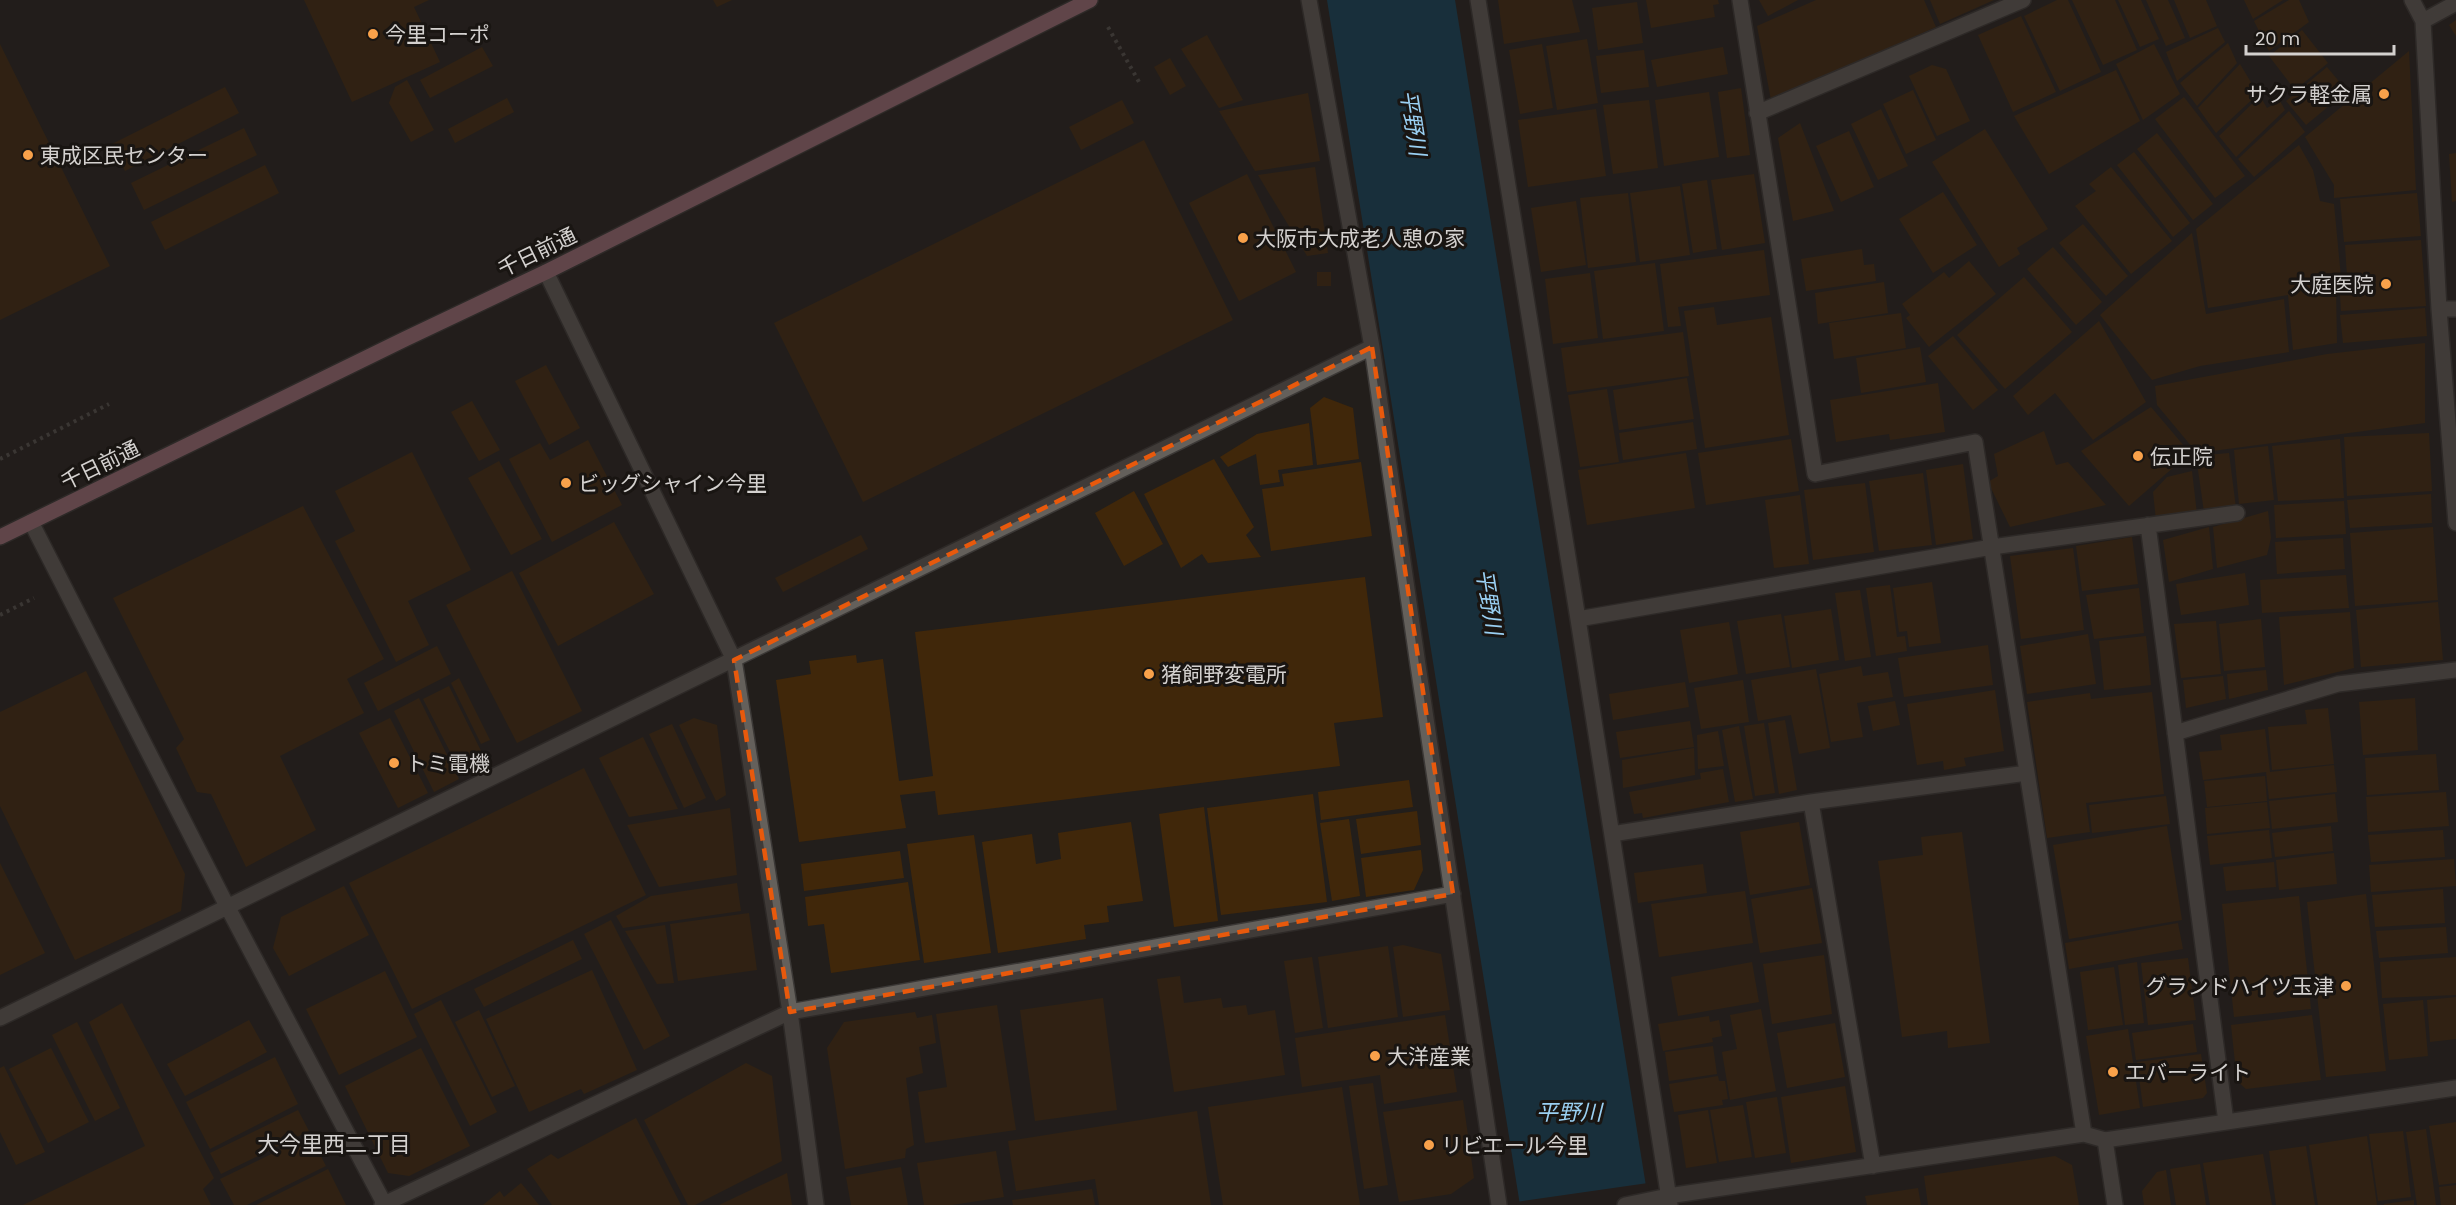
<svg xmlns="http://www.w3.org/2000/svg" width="2456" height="1205" viewBox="0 0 2456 1205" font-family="Poppins,'Noto Sans JP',sans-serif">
<rect width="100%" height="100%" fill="#221e1b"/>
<path fill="#0c4663" d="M1327 0H1455L1649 1205H1520Z"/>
<path fill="#221e1b" d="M1648 1183 1652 1205H1517L1516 1202Z"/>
<path fill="#40270a" d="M304 0H429L414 7 440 62 352 102Z
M713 0H732L717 7Z
M1498 0H1572L1580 32 1504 44Z
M1646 0H1718L1719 4 1713 5 1715 17 1651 28Z
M1759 0H1798L1768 16Z
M1816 0H1924L1936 27 1771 100 1757 26Z
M1930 0H1994L1940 24Z
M2057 0H2068L2101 72 2060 91 2024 16Z
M2072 0H2115L2137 50 2103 65Z
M2118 0H2141L2159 39 2140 47Z
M2146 0H2168L2185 38 2166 46Z
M2174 0H2206L2217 26 2190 38Z
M2244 0H2283L2253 19Z
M2289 0H2299L2309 22 2269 51 2254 21Z
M1637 2 1643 43 1598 50 1592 8Z
M2021 16 2056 92 2013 112 1978 35Z
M2456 20V36L2449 25Z
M2218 28 2225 42 2177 81 2166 52Z
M2302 30 2328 63 2295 90 2269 56Z
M1207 35 1243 100 1219 108 1181 49Z
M1587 39 1598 103 1557 110 1546 46Z
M2228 43 2237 63 2197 106 2180 83Z
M0 44 110 266 0 320Z
M1542 44 1553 108 1520 114 1509 50Z
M2154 44 2180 94 2143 120 2116 64Z
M482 47 493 66 430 98 420 80Z
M1723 47 1728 74 1657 87 1651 60Z
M1644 50 1649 87 1601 93 1596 56Z
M2409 51 2416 190 2334 198V185L2305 137Z
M1170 58 1186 86 1170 95 1154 67Z
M2240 64 2258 94 2216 133 2198 108Z
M1932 65 1946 69 1970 121 1937 136 1909 76Z
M2327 67 2347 91 2306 125 2286 101Z
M2116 70 2140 121 2049 174 2014 116Z
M407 80 434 130 411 142 389 103 395 87Z
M225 87 239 113 125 171 112 144Z
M1741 88 1750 155 1727 158 1718 92Z
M1913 90 1936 140 1906 154 1883 104Z
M1709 92 1719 157 1664 166 1655 100Z
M1308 93 1320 161 1255 171 1219 111Z
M2260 96 2267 108 2280 101 2285 110 2236 157 2219 136Z
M2184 97 2245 176 2215 198 2155 119Z
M507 98 514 112 455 143 448 129Z
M1122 100 1134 123 1081 150 1069 127Z
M1649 100 1658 168 1613 174 1603 105Z
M1596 109 1606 176 1528 187 1518 120Z
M1881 109 1908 166 1878 180 1851 124Z
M2289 111 2305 132 2254 177 2238 159Z
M1800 123 1834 211 1793 221 1778 138Z
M244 128 257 155 144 210 131 183Z
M1985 129 2048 229 2017 248 2020 254 1999 267 1932 162Z
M1849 131 1874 187 1841 202 1816 146Z
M2157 133 2213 204 2193 220 2137 149Z
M1144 140 1233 320 863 502 774 323Z
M2299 145 2313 170 2320 201 2334 204 2342 288 2336 289 2337 343 2293 350 2288 295 2208 308 2196 229Z
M2134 152 2190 223 2173 237 2117 165Z
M2456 153V201L2452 202 2449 154Z
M265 165 279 193 165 250 151 222Z
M1315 167 1328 253 1307 256 1258 175Z
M2111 167 2172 241 2131 274 2075 206 2096 191 2089 184Z
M1247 174 1296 272 1239 301 1189 203Z
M1754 174 1765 243 1722 250 1711 180Z
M1707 180 1717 249 1693 253 1682 184Z
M1680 186 1690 255 1640 262 1630 193Z
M1943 192 1977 245 1933 273 1899 219Z
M1628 193 1636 262 1588 268 1580 198Z
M2417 193 2421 236 2344 242 2340 199Z
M1576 201 1586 265 1541 272 1531 208Z
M2083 224 2128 276 2106 296 2059 243Z
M2192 233 2206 314 2284 299 2289 352 2200 366 2152 380 2100 315Z
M2421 240 2426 306 2341 311 2340 295 2348 294 2345 245Z
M2053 247 2102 302 2076 325 2027 269Z
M1862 249 1864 265 1874 264 1876 281 1806 291 1801 259Z
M1764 250 1770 295 1678 307 1681 326 1668 327 1660 264Z
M1969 261 1996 294 1929 347 1906 318 1910 315 1902 304 1944 272 1949 278Z
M1655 263 1664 331 1603 339 1594 271Z
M1317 272H1331V286H1317Z
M1590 273 1598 338 1553 344 1545 279Z
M2024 277 2072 332 2005 389 1957 335Z
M1884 282 1888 313 1818 324 1815 293Z
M1714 307 1717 325 1771 317 1789 435 1705 448 1684 311Z
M2425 308 2427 336 2343 343 2340 315Z
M1901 313 1906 348 1834 359 1829 323Z
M2099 321 2146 402 2093 440 2055 393 2028 415 2013 396Z
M1683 332 1689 376 1567 392 1561 348Z
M1953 336 1998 390 1973 410 1928 356Z
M2425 343V423L2197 453 2157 405 2155 386 2327 354Z
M1920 347 1926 382 1861 393 1856 358Z
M546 365 580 428 549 445 515 381Z
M1687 378 1694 419 1619 430 1613 390Z
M1938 383 1945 432 1890 440 1889 434 1836 442 1830 400Z
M1607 389 1619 462 1580 467 1568 395Z
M1324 397 1353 408 1359 459 1317 465 1310 408Z
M472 401 500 450 479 461 451 412Z
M2151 407 2190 453 2129 506 2081 451Z
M1693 422 1697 449 1623 460 1619 433Z
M1309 423 1313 465 1278 470 1280 482 1260 485 1256 454 1228 467 1220 457 1257 434Z
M2044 431 2056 465 2068 462 2106 505 2010 527 1988 482 1998 476 1994 454Z
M2429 433 2432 491 2347 496 2344 437Z
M1791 439 1799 491 1706 505 1698 453Z
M2340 439 2344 498 2278 501 2272 446Z
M588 440 622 505 552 542 509 459 540 443 550 460Z
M2268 446 2274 500 2239 504 2234 450Z
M412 452 471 570 408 601 429 645 396 662 335 541 355 531 335 491Z
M1686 453 1695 508 1587 525 1578 470Z
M2229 453 2236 508 2204 512 2196 456Z
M1214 459 1254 527 1246 535 1261 557 1208 563 1202 554 1181 568 1144 494Z
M499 461 542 539 511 555 468 478Z
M1361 462 1372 536 1271 551 1262 489 1284 486 1282 474Z
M1963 464 1973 539 1936 545 1926 470Z
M2192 471 2197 514 2156 520 2153 492 2167 477Z
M1923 473 1932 545 1879 551 1869 481Z
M1865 483 1874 552 1813 560 1804 490Z
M1134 491 1163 544 1124 566 1095 513Z
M2431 494 2432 523 2350 528 2347 500Z
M1800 495 1809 564 1774 568 1765 500Z
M2344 501 2346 534 2276 538 2274 505Z
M303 506 384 659 347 679 364 713 280 756 316 830 246 867 211 794 197 792 176 748 184 739 113 598Z
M2268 511 2271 538 2267 555 2217 568 2213 527Z
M614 522 654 594 558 646 519 573Z
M2209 527 2213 569 2169 582 2163 540Z
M2433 527 2438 600 2355 606 2350 533Z
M861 535 868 549 783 592 775 578Z
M2132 537 2138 584 2082 591 2076 546Z
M2343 538 2345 569 2277 574 2275 542Z
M2073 548 2084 630 2021 639 2010 556Z
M512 571 582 711 517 743 446 605Z
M2245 573 2249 605 2181 615 2176 584Z
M2346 575 2349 608 2262 613 2260 580Z
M1365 577 1383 717 1334 723 1340 766 938 815 935 791 900 795 906 828 799 842 776 680 811 674 809 661 856 655 857 663 883 659 899 781 933 776 915 632Z
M1932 582 1941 643 1909 647 1907 631 1899 632 1893 588Z
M1890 585 1897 637 1905 636 1907 651 1876 656 1866 588Z
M2139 588 2144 633 2094 639 2086 595Z
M1860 590 1871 657 1845 661 1835 593Z
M2438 602 2443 660 2361 667 2356 610Z
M1831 609 1839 660 1792 668 1784 616Z
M2350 612 2354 668 2284 685 2279 617Z
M1781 614 1790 667 1746 674 1737 621Z
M2261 619 2265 667 2224 671 2219 624Z
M2216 621 2221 674 2181 678 2174 624Z
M1729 622 1738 674 1689 683 1680 630Z
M2088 634 2096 684 2027 694 2020 646Z
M2146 636 2151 685 2104 690 2099 641Z
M1988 645 1993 685 1904 697 1898 658Z
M437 646 451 674 378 711 364 683Z
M1861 666 1863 676 1888 672 1893 697 1857 703 1863 737 1831 742 1819 674Z
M1816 669 1830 748 1799 754 1791 715 1758 721 1751 680Z
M2266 670 2268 690 2229 699 2227 674Z
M86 671 185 874 181 911 75 960 0 806V712Z
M2223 676 2226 699 2186 708 2183 680Z
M459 678 490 740 481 744 451 683Z
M1743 680 1749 722 1701 729 1694 688Z
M1685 682 1689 707 1613 720 1609 694Z
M449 686 485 759 460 771 423 699Z
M1995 690 2004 751 1964 758 1966 766 1944 770 1943 761 1917 765 1907 704Z
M2152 692 2164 794 2086 803 2090 832 2047 838 2027 702 2090 693 2091 699Z
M419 698 459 779 434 792 394 711Z
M2415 698 2418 750 2363 755 2359 702Z
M1895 701 1900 725 1873 731 1868 706Z
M2328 708 2334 764 2272 770 2268 727 2307 724 2305 710Z
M390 718 428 793 398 808 359 733Z
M694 718 717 725 726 795 716 801 679 725Z
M1785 720 1797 790 1779 794 1768 723Z
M1690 721 1694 747 1620 758 1616 732Z
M1764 723 1775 793 1755 796 1744 726Z
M672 724 706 798 684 808 649 734Z
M1739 726 1753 799 1735 802 1722 730Z
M2265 729 2270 772 2334 765 2337 792 2269 799 2266 772 2203 780 2199 752 2222 750 2220 735Z
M1718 731 1724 766 1698 769 1697 735Z
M643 737 678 809 629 817 599 758Z
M1694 748 1695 775 1623 788 1622 760Z
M2436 754 2439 790 2367 795 2365 758Z
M584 768 646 895 412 1009 349 883Z
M1723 769 1729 802 1643 818 1642 813 1634 814 1629 792 1701 779 1700 773Z
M2265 776 2267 801 2207 807 2204 781Z
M1409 780 1413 807 1321 820 1318 792Z
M2446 792 2449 826 2368 832 2366 797Z
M1313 794 1327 902 1221 915 1207 808Z
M2335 794 2338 822 2272 829 2269 801Z
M2166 796 2170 824 2092 833 2089 805Z
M2267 802 2270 828 2207 834 2205 808Z
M1204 807 1218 921 1174 927 1159 814Z
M730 808 737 875 659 887 627 825Z
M1417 811 1421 845 1361 854 1356 819Z
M1349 819 1360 896 1332 901 1320 823Z
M1131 822 1143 901 1107 906 1109 922 1084 925 1086 939 998 953 982 842 1032 834 1036 864 1061 859 1058 833Z
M1799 822 1810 885 1750 895 1740 832Z
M2167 826 2182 920 2069 939 2053 845Z
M2331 826 2333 851 2275 857 2272 833Z
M2269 830 2272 858 2210 865 2207 836Z
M2443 830 2445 857 2371 862 2368 835Z
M1962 832 1990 1043 1948 1048 1947 1031 1902 1037 1878 861 1923 855 1921 837Z
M974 835 991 953 924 963 907 844Z
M1421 850 1423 870 1414 890 1366 897 1361 858Z
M900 851 904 878 804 891 801 864Z
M2334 853 2337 884 2279 890 2276 860Z
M2454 859 2456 886 2371 892 2369 865Z
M2274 862 2276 887 2226 891 2223 867Z
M0 863 45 953 0 975Z
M1703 864 1707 893 1638 903 1634 873Z
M908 882 920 960 831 973 824 924 808 926 805 897Z
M737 883 741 911 623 928 616 916 651 896Z
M344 886 369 935 289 976 273 948 281 917Z
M1812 888 1822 943 1760 953 1751 899Z
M2443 889 2445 923 2375 927 2372 895Z
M1745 891 1753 943 1659 957 1651 904Z
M2366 894 2386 1071 2326 1077 2307 902Z
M2299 896 2311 1009 2234 1017 2222 904Z
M749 913 757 970 678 981 670 924Z
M611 920 670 1036 644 1050 584 934Z
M2178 923 2183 949 2069 969 2065 943Z
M665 925 674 983 657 984 625 931Z
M2446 927 2448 953 2379 958 2376 931Z
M573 940 582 959 484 1007 474 989Z
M1403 945 1441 954 1450 1010 1403 1017 1393 947Z
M1388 946 1398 1017 1328 1028 1318 957Z
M1824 955 1832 1014 1772 1024 1763 964Z
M1312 957 1323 1028 1295 1033 1284 961Z
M2456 957V995L2382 998 2380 962Z
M2188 958 2196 1020 2148 1025 2141 963Z
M1752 962 1759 1002 1678 1016 1671 977Z
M2137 962 2144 1023 2125 1025 2118 965Z
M2114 967 2123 1025 2088 1030 2080 972Z
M592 970 637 1070 584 1094 581 1089 529 1112 486 1019Z
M385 971 417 1037 339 1075 306 1009Z
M1180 976 1184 1003 1221 998 1223 1008 1246 1005 1248 1015 1275 1010 1285 1075 1174 1092 1157 979Z
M2456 997V1039L2430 1042 2427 1000Z
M1103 998 1117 1110 1035 1121 1020 1010Z
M441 1000 497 1112 470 1126 414 1014Z
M2423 1000 2428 1056 2389 1060 2383 1004Z
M122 1003 214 1178 203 1189 211 1205H23L145 1146 89 1022Z
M997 1005 1016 1130 925 1143 918 1092 947 1087 936 1014Z
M1761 1009 1776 1091 1730 1100 1722 1052 1737 1049 1730 1015Z
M479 1010 515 1086 492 1097 455 1022Z
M915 1012 917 1018 932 1015 936 1043 919 1047 923 1073 906 1078 914 1145 906 1149 905 1158 845 1169 827 1048 844 1022Z
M1445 1015 1457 1092 1384 1104 1380 1075 1302 1087 1295 1038Z
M2312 1015 2321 1080 2246 1089 2237 1081 2231 1025Z
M1709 1016 1710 1022 1719 1020 1722 1036 1712 1038 1713 1042 1663 1051 1658 1024Z
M249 1020 267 1052 185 1096 167 1064Z
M77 1022 120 1108 95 1121 52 1035Z
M1835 1023 1845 1077 1787 1088 1777 1033Z
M2193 1024 2197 1052 2136 1060 2132 1033Z
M2128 1029 2140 1108 2099 1115 2086 1036Z
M1713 1046 1717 1074 1669 1081 1665 1052Z
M51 1048 89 1122 48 1143 9 1069Z
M421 1048 470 1146 409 1176 388 1173 345 1086Z
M2201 1054 2207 1093 2203 1098 2143 1107 2137 1062Z
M275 1057 298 1104 210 1149 186 1102Z
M746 1063 772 1076 782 1161 695 1205H688L644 1120Z
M4 1066 45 1152 16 1165 0 1132V1068Z
M1718 1076 1719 1081H1725L1728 1099 1722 1100 1723 1105 1674 1112 1669 1084Z
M1373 1083 1388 1185 1364 1189 1349 1086Z
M1845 1086 1856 1152 1791 1163 1781 1097Z
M1342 1087 1360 1205H1223L1208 1107Z
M1777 1097 1786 1153 1755 1158 1746 1102Z
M1463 1100 1474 1178 1451 1194 1399 1202 1383 1112Z
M1743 1105 1752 1157 1719 1162 1710 1110Z
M298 1110 309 1131 221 1174 210 1153Z
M1708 1110 1717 1163 1686 1168 1678 1115Z
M1197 1111 1211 1205H1099L1095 1179 1016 1191 1008 1141Z
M636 1118 681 1205H552L527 1169 551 1154 558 1159Z
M2456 1122V1183L2439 1185 2429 1126Z
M2426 1129 2436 1205H2417L2406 1132Z
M2403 1131 2411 1197 2378 1201 2369 1134Z
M310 1135 326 1166 247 1205H234L220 1179Z
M2367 1136 2377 1205H2318L2309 1145Z
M2306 1146 2315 1205H2276L2269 1151Z
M996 1151 1004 1197 952 1205H924L917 1163Z
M2263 1154 2272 1205H2210L2203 1163Z
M2055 1156 2072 1165 2079 1205H1928L1924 1176Z
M2200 1164 2206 1205H2176L2170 1169Z
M901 1167 908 1205H851L846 1177Z
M328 1169 346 1205H256Z
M2166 1170 2171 1205H2144L2142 1191 2157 1172Z
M787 1173 792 1205H719Z
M521 1183 539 1205H483L500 1191 504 1197Z
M2456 1185V1205H2441L2439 1187Z
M1918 1188 1921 1205H1867L1865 1196Z
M1092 1189 1095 1205H1013L1012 1200Z
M2414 1200V1205H2384V1204Z"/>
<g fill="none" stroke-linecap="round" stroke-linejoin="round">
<defs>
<path id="minor" d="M1309 0 1372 347 1418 665 1499 1205
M1478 0 1578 619 1670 1205
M1740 0 1815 474 1975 442 2084 1134
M2412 0 2423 21 2439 309 2456 523
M2423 21 2456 3
M1757 113 2023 0
M546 272 734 660 790 1012 816 1205
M2439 309H2456
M31 522 227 906 385 1205
M2148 525 2226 1122
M1578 619 1992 547 2237 513
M2175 733 2338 684 2456 670
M1811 802 1873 1166
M1612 834 1811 802 2027 773
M0 1018 1372 347
M2105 1140 2115 1205
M382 1205 790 1012 1453 894
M1625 1205 1668 1196 2084 1134 2105 1140 2456 1088"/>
<path id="major" d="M0 537 405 339 546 272 1090 0"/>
</defs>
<use href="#minor" stroke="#3b3836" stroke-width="18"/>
<use href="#major" stroke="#3b3836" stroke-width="18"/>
<path stroke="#575451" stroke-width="4" stroke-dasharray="3 4.5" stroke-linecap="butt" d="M1108 27 1139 82
M0 459 109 404
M0 615 34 598"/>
<use href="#minor" stroke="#64605b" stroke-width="15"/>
<use href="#major" stroke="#aa7782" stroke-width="15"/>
</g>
<path d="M0 0H2456V1205H0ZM1372 347 1453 894 790 1012 734 660Z" fill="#221e1b" fill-opacity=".55" fill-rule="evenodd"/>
<path fill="none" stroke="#e8590c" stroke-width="4.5" stroke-dasharray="12 8" stroke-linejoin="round" d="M1372 347 1453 894 790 1012 734 660Z"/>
<g fill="#f8a14a" stroke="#191512" stroke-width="2">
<circle cx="373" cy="34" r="6"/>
<circle cx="2384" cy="94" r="6"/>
<circle cx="28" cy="155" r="6"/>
<circle cx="1243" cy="238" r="6"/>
<circle cx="2386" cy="284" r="6"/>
<circle cx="2138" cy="456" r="6"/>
<circle cx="566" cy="483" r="6"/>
<circle cx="1149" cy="674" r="6"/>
<circle cx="394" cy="763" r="6"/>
<circle cx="2346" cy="986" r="6"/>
<circle cx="1375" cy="1056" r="6"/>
<circle cx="2113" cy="1072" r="6"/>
<circle cx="1429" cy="1145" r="6"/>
</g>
<g text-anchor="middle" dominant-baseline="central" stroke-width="6" stroke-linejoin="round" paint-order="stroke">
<g font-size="21" fill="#d4d1cf" stroke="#191512" text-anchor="start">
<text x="385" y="34">今里コーポ</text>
<text x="2372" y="94" text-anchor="end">サクラ軽金属</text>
<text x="40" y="155">東成区民センター</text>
<text x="1255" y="238">大阪市大成老人憩の家</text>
<text x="2374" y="284" text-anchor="end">大庭医院</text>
<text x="2150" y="456">伝正院</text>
<text x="578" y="483">ビッグシャイン今里</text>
<text x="1161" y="674">猪飼野変電所</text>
<text x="406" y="763">トミ電機</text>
<text x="2334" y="986" text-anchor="end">グランドハイツ玉津</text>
<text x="1387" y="1056">大洋産業</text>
<text x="2125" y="1072">エバーライト</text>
<text x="1441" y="1145">リビエール今里</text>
</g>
<g font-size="21" fill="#d4d1cf" stroke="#191512">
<text transform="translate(537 252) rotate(-26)">千日前通</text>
<text transform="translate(100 465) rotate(-26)">千日前通</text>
</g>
<g font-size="22" font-style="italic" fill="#9ad0f3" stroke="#191512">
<text transform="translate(1413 123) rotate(81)">平野川</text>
<text transform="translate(1489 602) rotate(81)">平野川</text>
<text x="1569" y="1112">平野川</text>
</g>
<g font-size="22" fill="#d4d1cf" stroke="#191512">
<text x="334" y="1144">大今里西二丁目</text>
</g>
</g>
<path d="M2246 45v9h148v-9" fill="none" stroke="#d4d1cf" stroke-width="3"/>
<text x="2255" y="45" font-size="18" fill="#d4d1cf" stroke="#191512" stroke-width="4.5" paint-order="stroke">20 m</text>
</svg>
